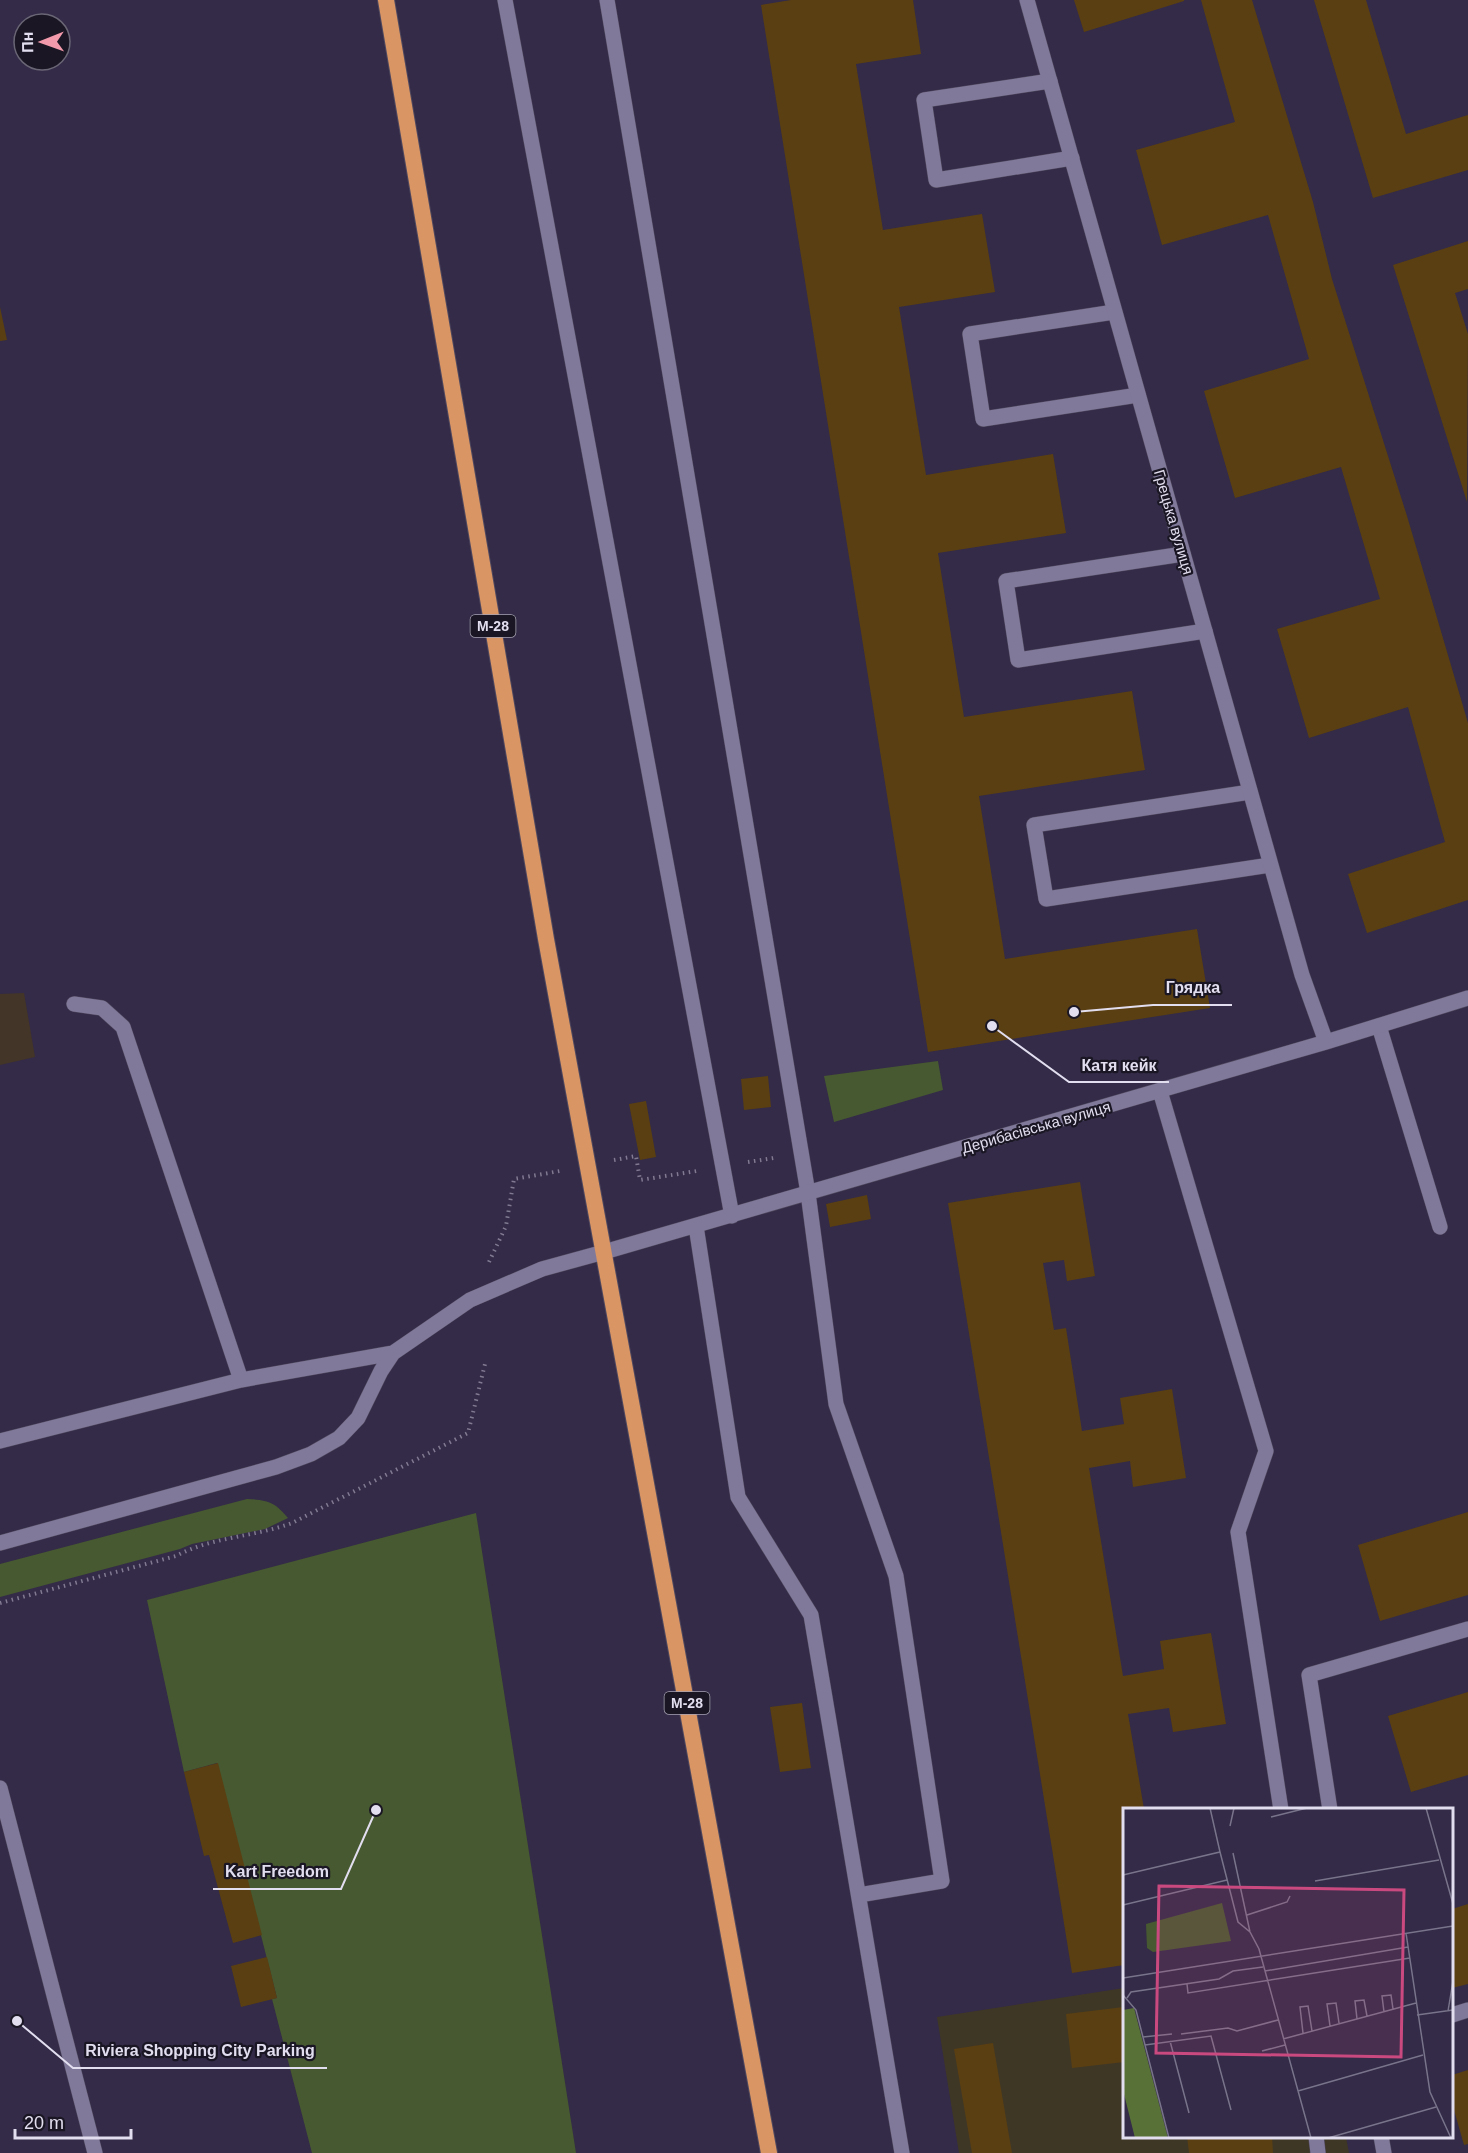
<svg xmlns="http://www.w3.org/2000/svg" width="1468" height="2153" viewBox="0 0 1468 2153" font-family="Arial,sans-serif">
<rect width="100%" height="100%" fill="#332b47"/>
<path fill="#3f3726" d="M1124 1988V2136L1346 2137 1349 2153H959L937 2017Z"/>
<path fill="#433528" d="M24 993 35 1057 0 1065V994Z"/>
<path fill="#475930" d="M938 1061 943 1090 834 1122 824 1076Z
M247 1499C268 1500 275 1502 288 1518L265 1529 192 1544 180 1549 0 1597V1564Z
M476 1513 576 2153H312L272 1999 277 1998 217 1763 184 1772 147 1600Z"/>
<path fill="#5a3f12" d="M791 0H913L921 54 856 64 883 230 982 214 995 292 899 307 926 475 1053 454 1066 533 938 553 964 717 1132 691 1145 770 979 796 1005 959 1197 929 1210 1008 928 1052 761 5Z
M1074 0H1184V1L1084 32Z
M1201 0H1252L1313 202 1332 279 1407 516 1468 723V900L1367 933 1348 874 1445 842 1408 707 1309 738 1277 629 1380 599 1341 467 1235 498 1204 391 1309 359 1268 215 1162 245 1136 150 1235 122Z
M1314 0H1366L1406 134 1468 115V170L1373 198Z
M1468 241V289L1455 293 1468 334 1467 502 1393 265Z
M0 307 7 340 0 341Z
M768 1076 771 1107 744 1110 741 1079Z
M646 1101 656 1157 640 1160 629 1104Z
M1080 1182 1095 1276 1067 1281 1064 1260 1043 1263 1054 1330 1066 1328 1082 1431 1124 1424 1120 1398 1172 1389 1186 1478 1133 1487 1130 1461 1089 1468 1123 1676 1164 1669 1160 1641 1211 1633 1226 1724 1173 1732 1169 1708 1128 1714 1144 1809 1124 1810V1965L1072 1973 948 1203Z
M867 1195 871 1219 830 1227 826 1204Z
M1468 1512V1595L1380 1621 1358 1545Z
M1468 1692V1775L1411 1792 1388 1716Z
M802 1703 811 1768 780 1772 770 1707Z
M218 1763 262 1935 233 1943 209 1855 204 1856 184 1772Z
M1468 1904V1984L1452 1988V1909Z
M267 1957 277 1998 241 2007 231 1966Z
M1124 2007V2062L1072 2068 1066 2014Z
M993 2043 1012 2153H972L954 2049Z
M1468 2070V2144L1464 2145 1452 2103V2075Z
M1187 2136H1272L1273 2153H1189Z"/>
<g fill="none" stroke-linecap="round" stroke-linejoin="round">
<defs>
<path id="service" d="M505 0 732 1216
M607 0 808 1193 836 1404 896 1576 942 1881 859 1895
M1050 81 924 100 936 180 1072 158
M1114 312 970 334 983 419 1138 395
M1183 554 1006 581 1018 660 1205 631
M1250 792 1034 825 1046 899 1270 865
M74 1004 102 1008 123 1027 241 1380
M1379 1026 1440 1227
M1160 1091 1266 1451 1238 1532 1281 1810
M696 1226 738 1497 811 1615 902 2153
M0 1441 241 1380 393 1353
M0 1543 276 1467 311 1454 339 1438 358 1418 381 1371 393 1353 470 1300 542 1269 604 1252
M0 1788 95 2153
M1330 1810 1309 1675 1468 1629
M1452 2015 1468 2010
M1316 2136 1318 2153
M1381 2136 1384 2153"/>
<path id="minor" d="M1027 0 1302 975 1326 1042
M604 1252 1326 1042 1468 998"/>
<path id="trunk" d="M386 0 546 939 769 2153"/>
</defs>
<use href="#service" stroke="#4f485f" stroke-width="16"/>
<use href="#minor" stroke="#4f485f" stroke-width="16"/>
<use href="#trunk" stroke="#4f485f" stroke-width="18"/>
<path stroke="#817a92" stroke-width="4" stroke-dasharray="1.5 4.5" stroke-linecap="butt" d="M614 1160 636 1156 640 1180 697 1171
M748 1162 774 1158
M489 1262 506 1226 514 1179 560 1171
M0 1603 176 1556C211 1537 254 1537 292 1523L468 1433 486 1360"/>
<use href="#service" stroke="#817999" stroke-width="15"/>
<use href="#minor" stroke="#817999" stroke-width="15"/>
<use href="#trunk" stroke="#d99564" stroke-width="16"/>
</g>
<g text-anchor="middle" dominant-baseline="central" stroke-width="4.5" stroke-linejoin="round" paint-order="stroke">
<g fill="#1a1623" stroke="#a6a2b2" stroke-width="1.5">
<rect x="470.5" y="615" width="45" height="22" rx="4.5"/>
<rect x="664.5" y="1692" width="45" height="22" rx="4.5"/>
</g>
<g font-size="14" font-weight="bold" fill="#e2def0">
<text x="493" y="626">М-28</text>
<text x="687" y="1703">М-28</text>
</g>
<g font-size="15" fill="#e2def0" stroke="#1a1623">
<text transform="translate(1174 522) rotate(74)">Грецька вулиця</text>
<text transform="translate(1036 1127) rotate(-16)">Дерибасівська вулиця</text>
</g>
</g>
<g transform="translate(1123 1808)">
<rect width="330" height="330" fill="#332b47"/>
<path d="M99 95 108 133 30 144 24 140 23 116Z" fill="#475930"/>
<path d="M11 200 45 330H12L0 282V202Z" fill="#587137"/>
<path fill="none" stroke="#79738b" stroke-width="1.5" d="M87 0 97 44M303 0 330 96M148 9 184 0M107 18 111 0M110 45 127 124M0 67 97 44 115 114 127 124 136 141 188 330M192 73 316 52M0 97 104 72M124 107 164 94 167 88M283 125 307 284 328 330M142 163 285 139M0 170 330 118M64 176 65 185 287 150M0 187 13 202 46 330M4 190 8 184 96 171 110 163 140 159M325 203 330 173M261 204 259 188 268 187 270 201M294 207 330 202M234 211 232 193 241 192 244 208M207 218 204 196 213 195 216 215M180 225 177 199 185 198 189 223M58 226 105 220 114 223 155 212M20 229 49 226M160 231 293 195M47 233 66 305M22 237 88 228 108 302M139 243 162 237M175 283 300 247M205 330 313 299"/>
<path fill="#ca4a80" fill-opacity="0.15" stroke="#ca4a80" stroke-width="3" d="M36 78 281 82 278 249 33 245Z"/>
<rect width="330" height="330" fill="none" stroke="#e2def0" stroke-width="3"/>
</g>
<path fill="none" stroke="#e2def0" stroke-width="2" d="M1074 1012L1153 1005H1232M992 1026L1069 1082H1169M376 1810L341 1889H213M17 2021L73 2068H327"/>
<g fill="#e2def0" stroke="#1a1623" stroke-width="2">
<circle cx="1074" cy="1012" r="6"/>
<circle cx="992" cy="1026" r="6"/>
<circle cx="376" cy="1810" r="6"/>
<circle cx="17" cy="2021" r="6"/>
</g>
<g font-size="16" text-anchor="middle" font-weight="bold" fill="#e2def0" stroke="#1a1623" stroke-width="4.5" stroke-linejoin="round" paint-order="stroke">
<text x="1193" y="993">Грядка</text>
<text x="1119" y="1071">Катя кейк</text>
<text x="277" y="1877">Kart Freedom</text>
<text x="200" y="2056">Riviera Shopping City Parking</text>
</g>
<g transform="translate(42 42) rotate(269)"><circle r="28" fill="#1a1623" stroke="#6a6675" stroke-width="1.5"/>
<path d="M0-4.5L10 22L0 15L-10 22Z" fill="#f39aac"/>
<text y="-9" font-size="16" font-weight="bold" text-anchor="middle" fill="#e2def0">Пн</text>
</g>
<path d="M15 2129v9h116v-9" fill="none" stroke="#e2def0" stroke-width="3"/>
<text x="24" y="2129" font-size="18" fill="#e2def0" stroke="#1a1623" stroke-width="4.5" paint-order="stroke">20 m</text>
</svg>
